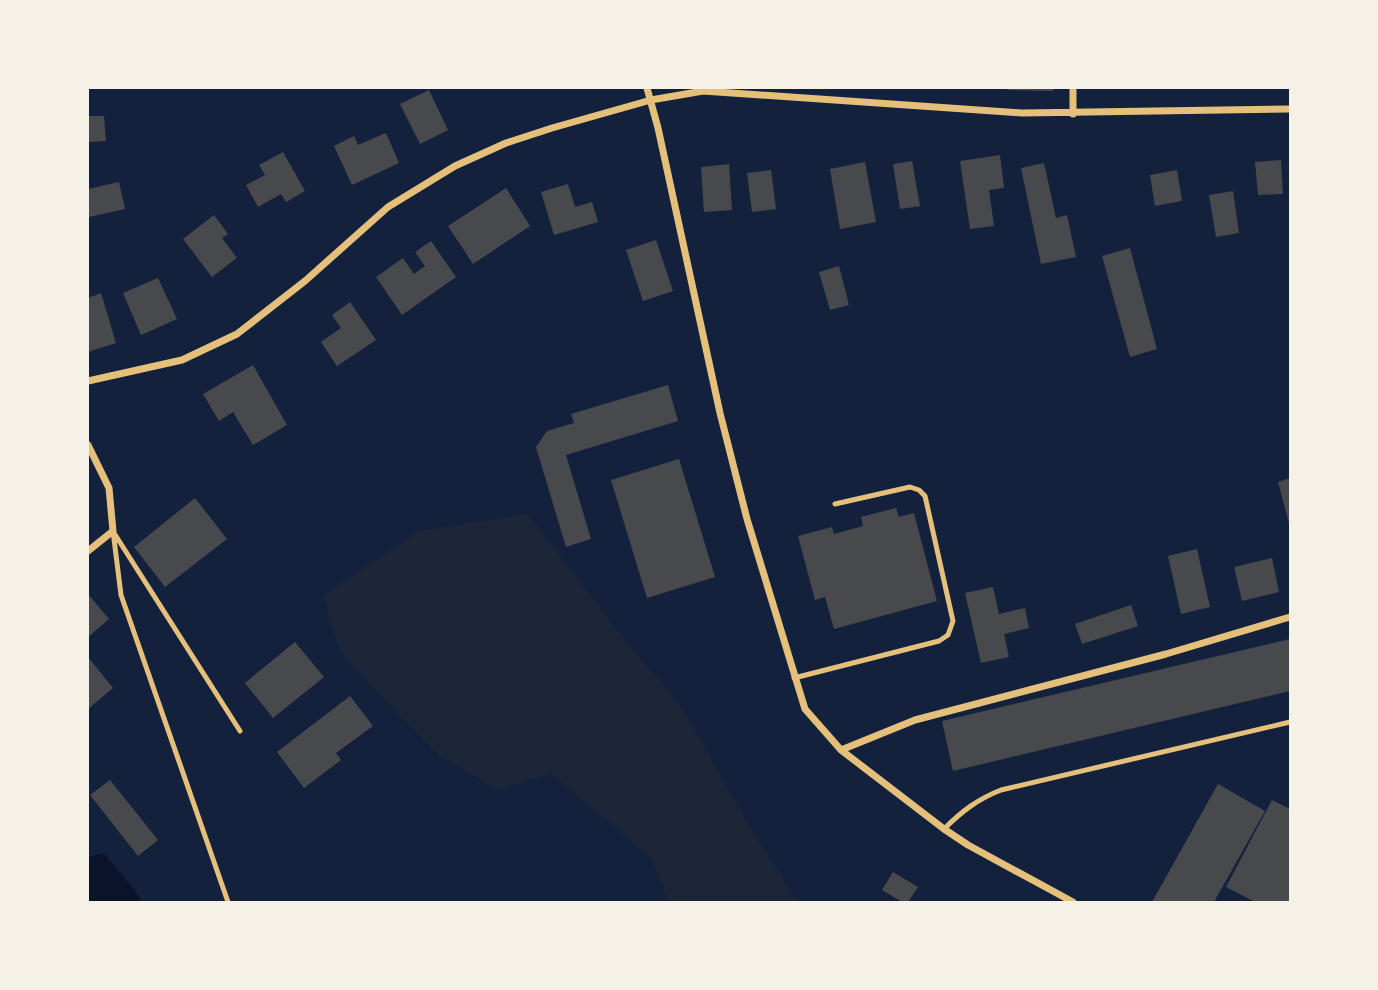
<svg xmlns="http://www.w3.org/2000/svg" width="1378" height="990" viewBox="0 0 1378 990" font-family="Manrope,sans-serif">
<rect width="100%" height="100%" fill="#14213d"/>
<path fill="#1d2539" d="M528 514 624 639 681 706 752 831 798 902H669L652 859 552 774 498 789 439 756 340 652 323 595 419 531Z"/>
<path fill="#0b132b" d="M104 853 140 897 141 902H88V857Z"/>
<path fill="#48494c" d="M1007 88H1053V91L1007 90Z
M429 90 448 130 420 144 400 104Z
M88 116H104L106 141 88 142Z
M386 133 399 163 352 185 334 146 354 136 358 145Z
M283 152 305 191 286 202 281 194 258 207 246 185 265 175 259 165Z
M1000 155 1004 188 989 190 994 226 970 229 960 161Z
M1281 160 1283 194 1258 195 1255 162Z
M912 161 920 206 900 209 893 164Z
M865 162 876 222 840 229 830 169Z
M1044 163 1056 218 1067 215 1076 257 1041 264 1021 168Z
M729 164 732 210 704 212 701 167Z
M771 170 776 209 752 212 747 173Z
M1177 170 1182 201 1155 206 1150 175Z
M119 182 125 209 89 217 88 189Z
M568 184 575 207 592 202 598 222 554 235 541 192Z
M506 188 530 226 473 264 448 226Z
M1233 191 1239 233 1216 237 1209 195Z
M214 215 228 234 222 238 237 258 212 277 183 239Z
M656 240 673 291 643 301 626 250Z
M431 241 456 277 402 315 376 277 403 258 414 274 425 266 415 252Z
M1130 248 1157 349 1130 357 1102 256Z
M839 266 849 305 830 310 819 272Z
M158 278 177 319 141 335 123 293Z
M101 293 116 343 88 352V298Z
M350 302 376 340 337 366 321 342 341 328 332 315Z
M253 365 287 425 253 445 233 412 219 421 203 394Z
M668 385 678 421 566 455 591 539 566 547 536 447 547 431 574 423 571 414Z
M679 459 715 577 647 598 611 480Z
M1290 478V527L1278 482Z
M195 498 227 539 165 587 134 547Z
M896 508 899 517 914 513 937 601 834 629 825 597 815 600 798 536 832 527 834 534 863 526 861 517Z
M1197 549 1210 607 1181 614 1168 556Z
M1272 558 1279 592 1242 601 1234 567Z
M993 587 999 614 1025 608 1029 628 1004 634 1009 657 981 663 965 593Z
M88 594 109 619 88 637Z
M1131 605 1138 626 1082 644 1075 624Z
M1290 639V691L953 771 942 721Z
M295 642 324 677 273 718 245 683Z
M88 657 113 688 88 709Z
M350 696 373 726 336 753 341 760 304 788 277 752Z
M110 780 158 840 138 856 90 795Z
M1218 784 1265 811 1214 902H1152Z
M1272 800 1290 809V902H1255L1226 887Z
M893 872 918 887 908 902H902L882 890Z"/>
<g fill="none" stroke-linecap="round" stroke-linejoin="round">
<path stroke="#e5c07b" stroke-width="5" d="M113 531 121 595 228 902
M114 533 240 731
M794 678 939 641 948 635 953 621 925 496 919 490 910 487 835 504
M944 829C962 811 978 799 1001 790L1290 722"/>
<path stroke="#e5c07b" stroke-width="7" d="M647 88 658 128 720 413 747 519 805 709 841 750 944 829 968 845 1073 902
M1073 114V88
M88 381 182 360 237 334 305 281 388 207 455 166 506 143 552 128 651 100 703 91 1022 113 1290 109
M88 445 109 488 113 531 88 551
M841 750 915 720 1166 654 1290 617"/>
</g>
<rect width="1378" height="990" fill="none" stroke="#f6f1e7" stroke-width="178"/>
</svg>
